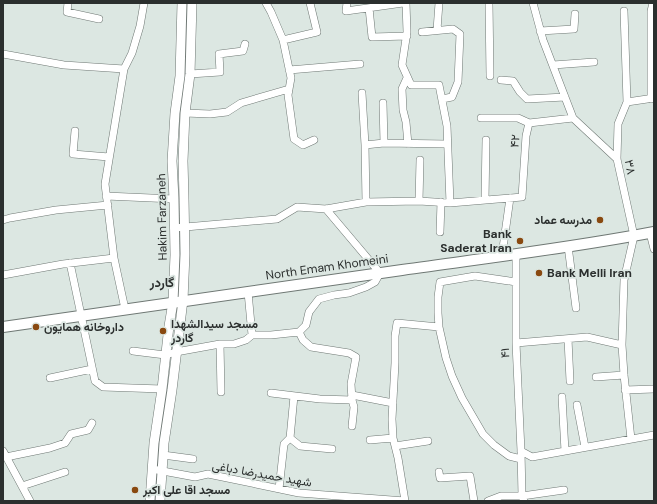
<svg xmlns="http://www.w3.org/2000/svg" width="657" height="504" viewBox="0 0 657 504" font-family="'DM Sans',Vazirmatn,sans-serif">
<rect width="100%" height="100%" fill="#dce7e2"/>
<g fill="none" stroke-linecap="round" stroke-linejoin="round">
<defs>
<path id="street" d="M68 3 67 12 99 19
M266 3 271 12 283 40 291 78 288 95 294 139 303 145 314 140
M347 3 346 11 403 3
M406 3 407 32 402 65 411 85H439L447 126 450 203
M489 3 490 76
M533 3 543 40 573 118 617 159
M369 8 372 37 407 36
M437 30 439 3
M540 31 574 29 575 14
M422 32 453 29 460 34 458 82 452 97 442 99
M283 40 317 32 310 3
M3 54 64 65 124 69
M553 65 594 62
M289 70 360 64
M190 74 220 72 219 54 243 51 245 44
M407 78 402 89 403 110 406 122 408 144
M501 80 513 81 520 92 527 99 565 97
M362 93 365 145 366 202
M651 99V11L653 3
M627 102 654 98
M383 103 384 143
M185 113 210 114 227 112 241 103 289 89
M481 118H518L529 123
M75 131 73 154 109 157
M365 145 384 143 447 144
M106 196 174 199
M485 200 486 140
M419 201 420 160
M3 220 10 218 56 210 108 205
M174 228 277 219 297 207 326 209 366 202 419 201 450 203 522 197 526 136 529 123 573 118
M440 232 441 202
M650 233 654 249
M568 246 576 308
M516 254V343L521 451 522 496 564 490
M502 255 510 198
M70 263 95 381 103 387 162 389
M3 275 63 264 114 258
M516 282 475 276 440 282 438 297V313L439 327 446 358 452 376 462 398 483 434 494 445 509 456 521 459
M248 292 252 335
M125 309 114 258 105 184 124 69 132 53 140 26 144 3
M299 332 303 340 311 347 349 353 356 357 351 384 352 400 354 407 352 426
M568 339 570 381
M516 343 587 337 622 345 624 280 634 236 617 159 618 124 627 102 624 11
M220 344 221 392
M622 345 624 375 631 439
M133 351 157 354 166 355 176 352 220 344H234L246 340 252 335H271L299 332 306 325 309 312 319 299 334 295 349 293 366 287 375 282 380 273 326 209
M596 377 624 375
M50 378 92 369
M625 390 654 389
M271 393 320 399 352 400
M352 395 393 403
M562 397 565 451
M577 405 585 447
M290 438 300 446 332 449
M370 440 393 438
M395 446 428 441
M3 451 30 501
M521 451 532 457 654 435
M163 455 193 459
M6 457 50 448 65 443 71 434 88 430 92 423
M152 469 195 477 208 474 299 493 405 501
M439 472 440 478 470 476 474 501
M22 486 65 472
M279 489 284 444 290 438 294 396
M405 501 398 458 393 438 392 419 395 363V336L397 323 439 327
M488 501 501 496H522L524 501"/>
<path id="secondary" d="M150 501 154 443 162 389 169 326 173 302 175 255 174 199 172 161 175 113 180 76 182 3
M160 501 164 443 172 390 183 300 185 254 184 198 183 161 185 113 190 74 192 3"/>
<path id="primary" d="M3 327C136 308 269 289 402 270 486 258 571 248 654 232"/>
</defs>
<use href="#street" stroke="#6f7874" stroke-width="8"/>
<use href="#secondary" stroke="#6f7874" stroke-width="10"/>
<use href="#primary" stroke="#6f7874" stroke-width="12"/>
<use href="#street" stroke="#fff" stroke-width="7"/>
<use href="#secondary" stroke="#fff" stroke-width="9"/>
<use href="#primary" stroke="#fff" stroke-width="10"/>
</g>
<g fill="#894910" stroke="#dce7e2" stroke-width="1.5">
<circle cx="600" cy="220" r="4"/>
<circle cx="520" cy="241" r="4"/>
<circle cx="539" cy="273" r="4"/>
<circle cx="36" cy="327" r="4"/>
<circle cx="163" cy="331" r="4"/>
<circle cx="135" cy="490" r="4"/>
</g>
<g text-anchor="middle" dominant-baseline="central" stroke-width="3.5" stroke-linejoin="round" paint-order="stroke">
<g font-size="12" fill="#2b2f2e" stroke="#dce7e2">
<text transform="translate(515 141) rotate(-84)">۴۲</text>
<text transform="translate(630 167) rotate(79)">۳۸</text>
<text transform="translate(162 217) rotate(-91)">Hakim Farzaneh</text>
<text transform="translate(327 267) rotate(-8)">North Emam Khomeini</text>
<text transform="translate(505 353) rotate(-92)">۴۱</text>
<text transform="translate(262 474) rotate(10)">شهید حمیدرضا دباغی</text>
</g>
<g font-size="12" font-weight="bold" fill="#2b2f2e" stroke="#dce7e2" text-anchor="start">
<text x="592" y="220" text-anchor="end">مدرسه عماد</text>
<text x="512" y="234" text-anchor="end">Bank<tspan x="512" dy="14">Saderat Iran</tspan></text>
<text x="547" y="273">Bank Melli Iran</text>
<text x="171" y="324">مسجد سیدالشهدا<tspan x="171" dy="14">گاردر</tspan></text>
<text x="44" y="327">داروخانه همایون</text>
<text x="143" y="490">مسجد اقا علی اکبر</text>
</g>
<g font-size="13" font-weight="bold" fill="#2b2f2e" stroke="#dce7e2">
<text x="162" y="282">گاردر</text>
</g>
</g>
<rect width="657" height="504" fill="none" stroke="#2b2f2e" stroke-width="8"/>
</svg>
